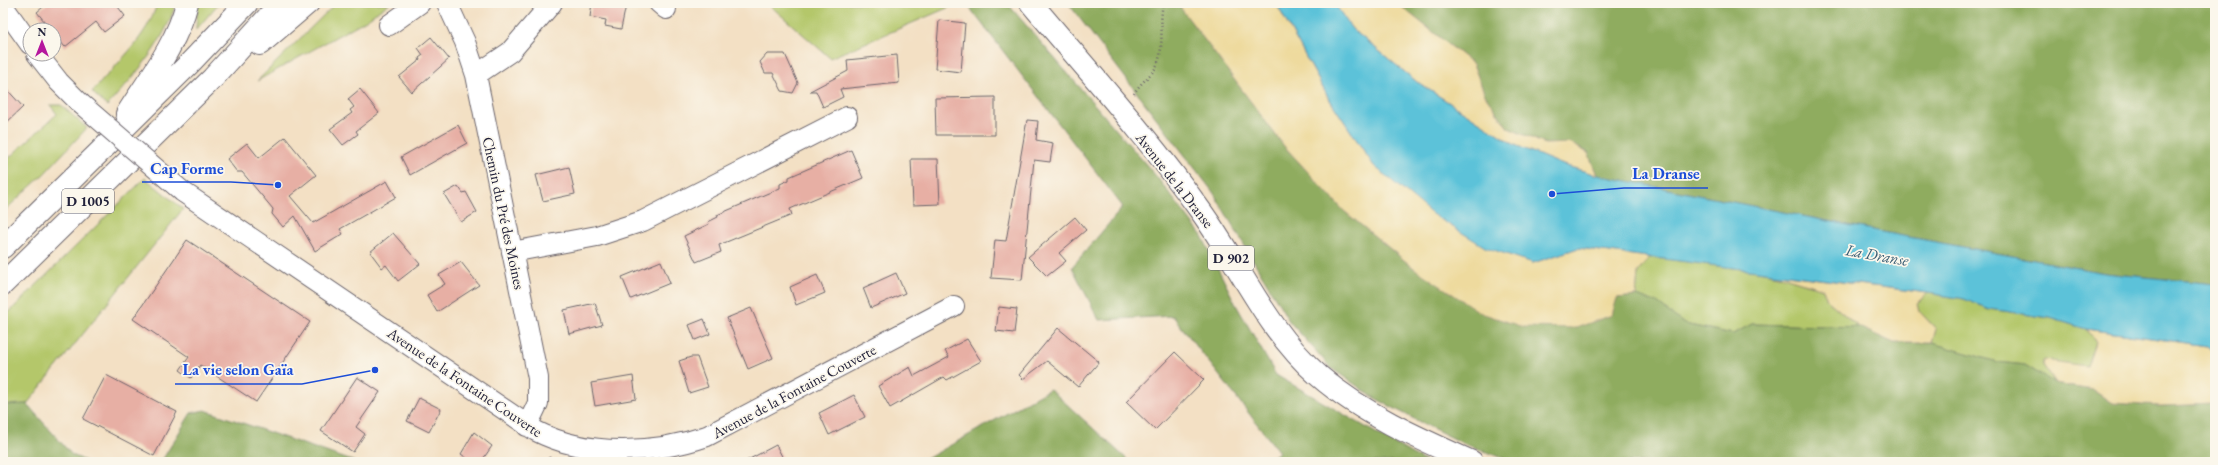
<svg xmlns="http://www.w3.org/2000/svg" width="2218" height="465" viewBox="0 0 2218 465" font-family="'EB Garamond',serif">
<rect width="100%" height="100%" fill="#fbf7ec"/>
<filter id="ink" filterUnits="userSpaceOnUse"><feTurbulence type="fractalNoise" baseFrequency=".025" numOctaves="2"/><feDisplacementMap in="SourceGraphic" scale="8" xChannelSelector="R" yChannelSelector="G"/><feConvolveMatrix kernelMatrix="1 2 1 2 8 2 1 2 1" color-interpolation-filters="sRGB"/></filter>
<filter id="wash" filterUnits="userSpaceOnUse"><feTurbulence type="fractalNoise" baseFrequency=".012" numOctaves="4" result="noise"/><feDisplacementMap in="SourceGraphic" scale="16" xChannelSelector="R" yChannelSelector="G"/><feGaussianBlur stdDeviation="0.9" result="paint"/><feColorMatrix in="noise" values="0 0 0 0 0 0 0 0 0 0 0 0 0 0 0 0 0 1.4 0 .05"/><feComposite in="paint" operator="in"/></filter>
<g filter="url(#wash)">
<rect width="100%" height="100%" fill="#f3e0c4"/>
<path fill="#b4c76a" stroke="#6b7452" d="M157 3H176C164 44 135 75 107 106L92 92C114 66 149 36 157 3Z
M198 3H219L196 30V27Z
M336 3H390L366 20 257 81Z
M767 3H959L830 58Z
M50 105H61L87 128 43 175 3 212V163L57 114Z
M145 178 183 209 27 404 3 405V318Z
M1650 257 1771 273 1823 289 1827 300 1859 327 1752 324 1733 334 1684 324 1656 302 1636 296 1638 272Z
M1928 293 1964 299 1989 309 2050 318 2086 329 2095 342 2087 366H2043L2055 384 2025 365 1997 362 1932 343 1936 329 1919 311 1917 303Z"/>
<path fill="#8fac5e" stroke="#58674c" d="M966 3H1007L1156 176 1202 236 1235 303 1276 375 1426 462H1266L1279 452 1173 316 1099 320 1072 267 1123 207Z
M1068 3H1177L1284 146 1344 211 1415 269 1617 298 1636 296 1656 302 1684 324 1733 334 1752 324 1859 327 1894 343H1932L1997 362 2025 365 2055 384 2093 390 2112 403 2160 406 2215 404V462H1514L1465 444 1418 421 1373 397 1331 368 1289 321 1213 192Z
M1402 3H2215V284L2105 273 1898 235 1597 175 1588 152 1570 144H1546L1508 128 1485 95 1473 64 1403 8Z
M1050 389 1130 462H921Z
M27 404 72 455 88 462H3V405Z
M205 410 355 462H161L191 413Z"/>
<path fill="#eeda9e" stroke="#887e6c" d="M1177 3H1276L1328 97 1374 166 1533 263 1578 248 1650 257 1638 272 1636 296 1617 298 1612 315 1576 328 1523 327 1481 313 1415 269 1344 211 1284 146Z
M1334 3H1402L1403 8 1473 64 1485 95 1508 128 1545 144 1570 143 1588 153 1597 175 1563 165 1515 145 1417 82 1352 29Z
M1771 273 1928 293 1917 303 1919 311 1936 329 1932 343H1894L1859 327 1827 300 1823 289Z
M2086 329 2208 346 2215 352V404L2160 406 2112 403 2093 390 2055 384 2043 366 2044 360 2087 366 2095 342Z"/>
<path fill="#5cc2d9" stroke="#3f728a" d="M1276 3H1334L1352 29 1417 82 1515 145 1563 165 1597 175 1898 235 2105 273 2215 284V352L2208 346 2086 329 2050 318 1989 309 1964 299 1928 293 1578 248 1533 263 1485 247 1432 214 1374 166 1328 97Z"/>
<g id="blocks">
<path fill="#e7afa4" d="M48 3H115L125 16 104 32 96 22 65 47 54 34V30H51L37 12Z
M592 3 626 5 621 29 605 26 606 20 590 17Z
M939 20 965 23 961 72 935 69Z
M431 37 449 59 412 92 399 77 420 60 419 58 423 55 418 48Z
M767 54H785L798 83 793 93 782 91 773 73H765L760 62Z
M897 55 899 83 840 89 843 97 823 107 816 91H810L848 71 847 60Z
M3 85 23 107 3 126Z
M360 89 379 113 356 131 358 134 343 145 330 129 352 113 350 110 354 107 348 99Z
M995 97V135H936L935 98Z
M1027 120 1038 121 1036 140 1053 143 1050 162 1034 160 1022 280 991 278 995 240 1006 241Z
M458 125 467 143 410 175 401 157Z
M285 137 316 175 290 196 313 223 387 181 396 197 340 229 343 234 315 251 295 216 283 227 272 214 273 209 242 172H237L227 159 247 143 259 158Z
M851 150 863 178 790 209 792 215 719 245 721 252 696 262 684 236 709 224 708 222 718 217 717 215 780 188V184L789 180V177Z
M911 159H938L940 204 913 205Z
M569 167 575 194 543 201 536 175Z
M458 186 463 193 466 192 477 212 461 222 444 194Z
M1075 217 1086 230 1059 253 1066 261 1047 276 1028 257Z
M393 233 420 264 398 281 386 265 382 268 370 252Z
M187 240 310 322 256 402 200 365 191 378 180 370 189 357 133 319Z
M661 261 670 283 631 299 622 277Z
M461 262 479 285 437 312 427 295 445 284 439 275Z
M896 273 905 293 871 308 863 288Z
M817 275 825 293 796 305 790 287Z
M595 303 602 325 569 334 564 310Z
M999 307 1017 309 1014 333 996 331Z
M751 308 773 358 748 369 727 318Z
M704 319 710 334 695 340 689 325Z
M1058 328 1099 362 1078 387 1047 361 1023 379 1019 375Z
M967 339 981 361 947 380 944 377 890 408 878 386 910 367 914 376 949 357 945 351Z
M1175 352 1204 380 1155 430 1126 402Z
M691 357H697L708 387 689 393 679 361Z
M106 375 177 412 154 456 83 419Z
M633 376 636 399 595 406 591 383Z
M357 377 380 392 356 427 365 434 353 452 321 431Z
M854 395 865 417 829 435 819 413Z
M419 398 441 409 429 432 407 421Z
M474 432 492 446 481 462H472L461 454Z
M776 445 785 462H744Z"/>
</g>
</g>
<g filter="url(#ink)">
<use href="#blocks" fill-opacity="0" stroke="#6b646b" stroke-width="1"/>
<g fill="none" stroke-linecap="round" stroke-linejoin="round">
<defs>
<path id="minor" d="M447 3 465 42 476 75 538 378V403L527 426
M659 3 666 9
M3 6 30 44
M389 25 420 3
M37 54 59 82 80 103
M476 75 510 52 552 3
M183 192 536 431C586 457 655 454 707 436L954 306
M512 252 597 236 643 221 847 117"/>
<path id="primary" d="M1031 3C1088 71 1149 138 1200 210 1240 265 1267 331 1319 376 1363 414 1420 439 1472 462"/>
<path id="trunk" d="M260 44 308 3
M127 114C149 79 177 44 187 3
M3 247 188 65 247 3
M3 284 213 78 281 3"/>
</defs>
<use href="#minor" stroke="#6b646b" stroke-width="22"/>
<use href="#primary" stroke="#6b646b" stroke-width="24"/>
<use href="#trunk" stroke="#6b646b" stroke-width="24"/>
<path stroke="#6b646b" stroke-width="2.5" stroke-dasharray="1 3" stroke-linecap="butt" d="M1134 94C1139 83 1152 76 1157 65 1165 45 1159 23 1163 3
M549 457 551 462"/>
<use href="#minor" stroke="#fff" stroke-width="20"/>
<use href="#primary" stroke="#fff" stroke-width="22"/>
<use href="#trunk" stroke="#fff" stroke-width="22"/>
<defs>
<path id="minor-bridge" d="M80 103 183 192"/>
</defs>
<use href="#minor-bridge" stroke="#6b646b" stroke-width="22" stroke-linecap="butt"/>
<use href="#minor-bridge" stroke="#fff" stroke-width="20"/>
</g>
</g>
<g text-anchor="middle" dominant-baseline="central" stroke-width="3.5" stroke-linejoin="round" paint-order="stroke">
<g fill="#fbf7ec" stroke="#636270" stroke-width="1">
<rect x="62" y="189" width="52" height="24" rx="3"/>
<rect x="1208" y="246" width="46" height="24" rx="3"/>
</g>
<g font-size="14" font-weight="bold" fill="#22223b">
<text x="88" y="201">D 1005</text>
<text x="1231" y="258">D 902</text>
</g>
<g font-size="15" fill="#22223b" stroke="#fbf7ec">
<text transform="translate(1175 180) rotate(52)">Avenue de la Dranse</text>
<text transform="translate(504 213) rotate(78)">Chemin du Pré des Moines</text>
<text transform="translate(465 382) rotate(34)">Avenue de la Fontaine Couverte</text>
<text transform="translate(794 391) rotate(-28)">Avenue de la Fontaine Couverte</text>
</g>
<g font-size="16" font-style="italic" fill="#365a72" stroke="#fbf7ec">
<text transform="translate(1877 255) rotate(10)">La Dranse</text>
</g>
</g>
<path fill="none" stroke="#1d4ed8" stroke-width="1.5" d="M278 185L231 182H142M1552 194L1624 188H1708M375 370L302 384H175"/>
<g fill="#1d4ed8" stroke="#fbf7ec" stroke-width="1.5">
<circle cx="278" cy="185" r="4"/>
<circle cx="1552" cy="194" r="4"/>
<circle cx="375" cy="370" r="4"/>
</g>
<g font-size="16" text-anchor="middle" font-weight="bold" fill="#1d4ed8" stroke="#fbf7ec" stroke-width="3.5" stroke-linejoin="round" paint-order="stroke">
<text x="187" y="174">Cap Forme</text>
<text x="1666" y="179">La Dranse</text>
<text x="238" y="375">La vie selon Gaïa</text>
</g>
<rect width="2218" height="465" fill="none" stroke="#fbf7ec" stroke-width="16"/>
<g transform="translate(42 42)"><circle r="19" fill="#fbf7ec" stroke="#a4a2a5"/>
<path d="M0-3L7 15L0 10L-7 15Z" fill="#b5179e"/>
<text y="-6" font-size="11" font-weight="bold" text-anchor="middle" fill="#22223b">N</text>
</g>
</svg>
